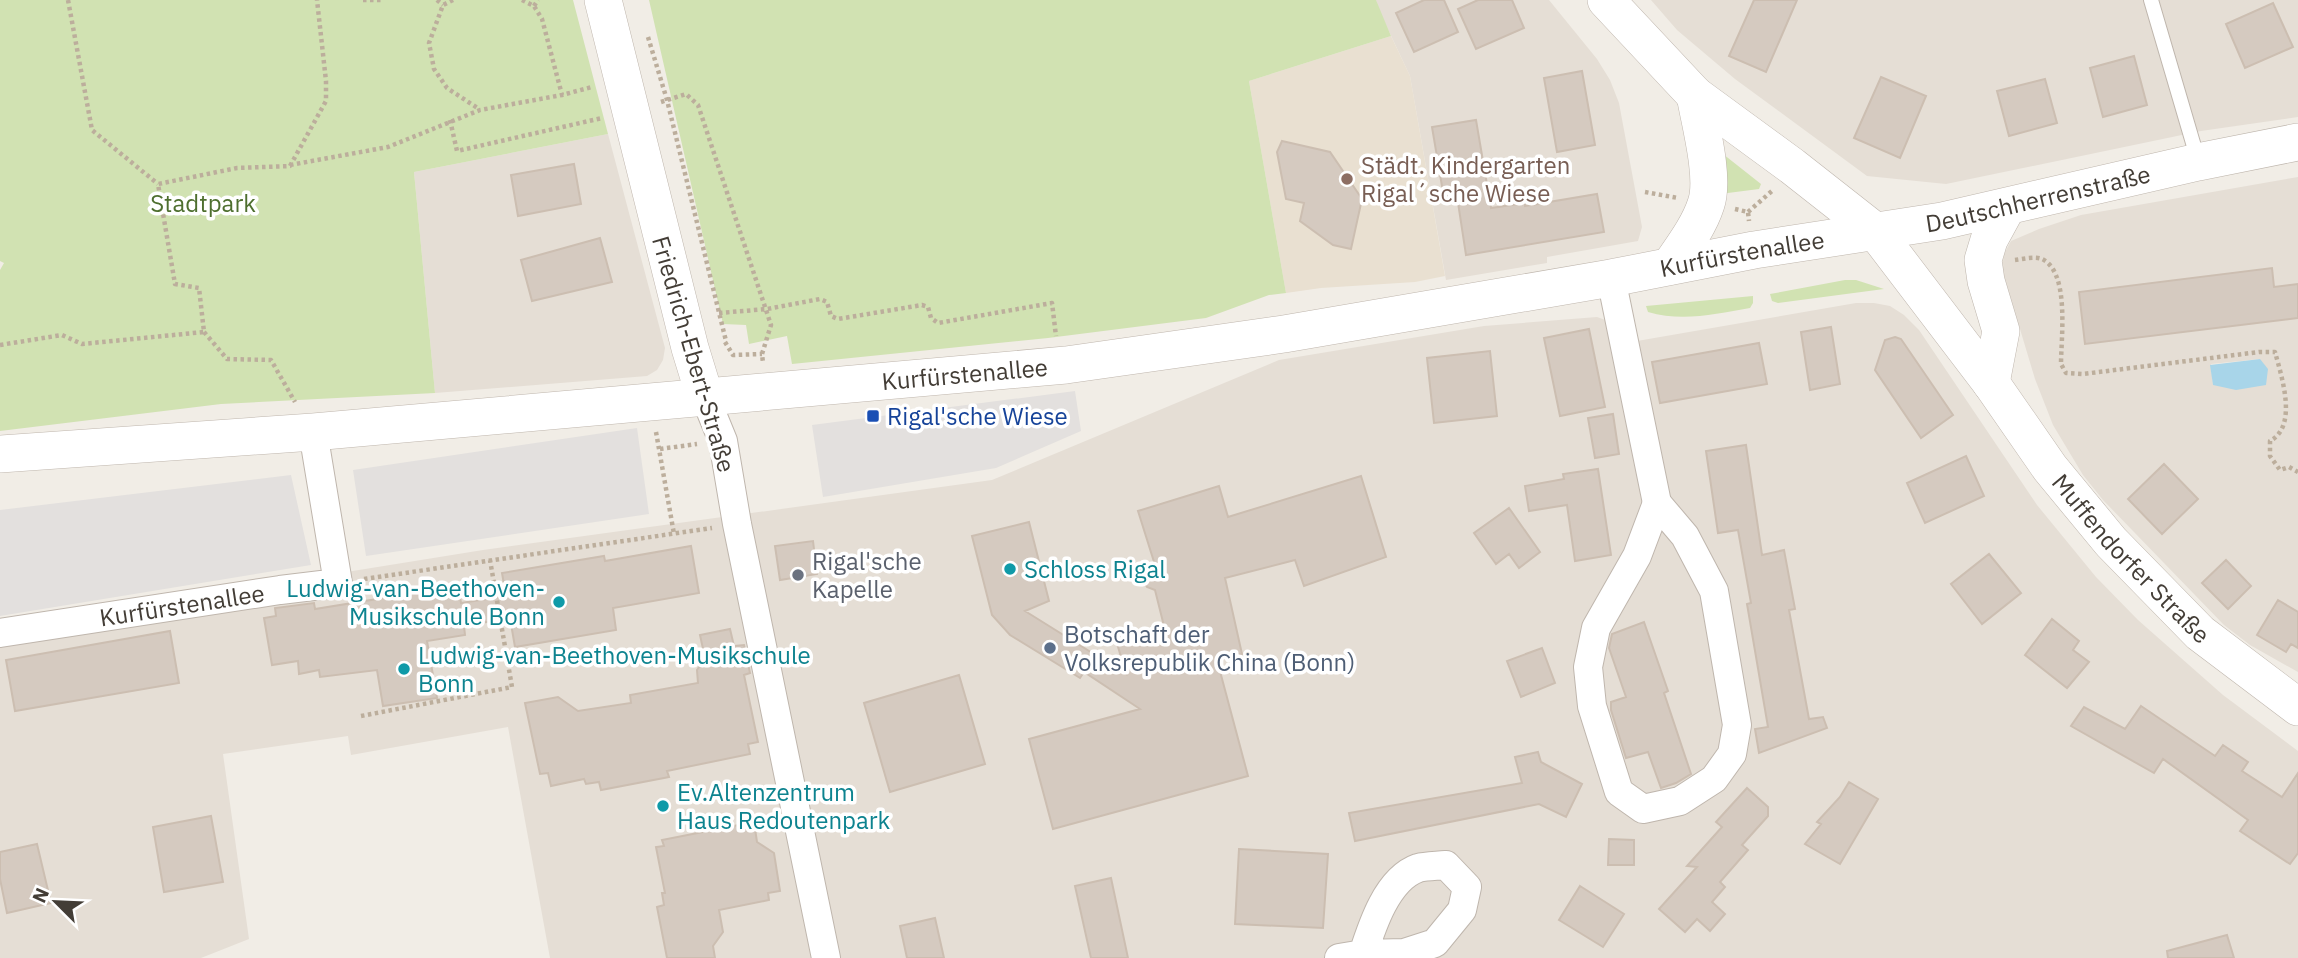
<svg xmlns="http://www.w3.org/2000/svg" width="2298" height="958" viewBox="0 0 2298 958" font-family="'IBM Plex Sans',sans-serif">
<rect width="100%" height="100%" fill="#f1ede6"/>
<path fill="#e5ded5" fill-rule="evenodd" d="M1376 0H1549L1597 59 1610 80 1619 103 1642 227 1638 241 1547 257V263L1446 280 1410 76 1377 6Z
M1651 0H2298V117L2201 131 1946 184 1867 176 1735 79 1677 30Z
M608 134 665 348 663 360 657 370 647 376 435 393 414 172Z
M2298 177V672L2250 645 2224 625 2103 500 2083 475 2053 425 2035 379 2002 269 2004 254 2011 241 2039 229 2081 215ZM2260 359 2213 385 2211 364Z
M1856 303H1874L1890 306 1904 315 1919 330 2037 505 2096 577 2138 620 2223 695 2298 751V958H550L508 727 351 755 348 736 223 754 249 939 201 958H0V624L272 584 483 550 992 480 1279 360 1484 326 1597 317 1608 321 1614 345Z"/>
<path fill="#e9e0d1" d="M1391 36 1410 76 1445 276 1415 282 1321 288 1286 293 1249 81Z"/>
<path fill="#d1e2b2" d="M0 0H573L608 134 414 172 435 393 221 404 0 431V270L4 263 0 261Z
M649 0H1376L1391 36 1249 81 1286 293 1269 295 1206 318 1048 338 792 364 787 336 749 344 746 325 723 324Z
M1723 154 1761 184 1759 189 1720 194Z
M1845 280H1856L1884 289 1778 303 1772 301 1770 294Z
M1753 296V303L1750 308C1716 314 1682 322 1648 312L1646 306Z"/>
<path fill="#e3e0de" d="M1075 391 1081 431 996 468 823 497 812 425Z
M637 428 649 514 366 556 353 470Z
M291 475 311 565 0 616V510Z"/>
<path fill="#a8d5e9" d="M2260 359 2268 369 2266 385 2236 390 2213 385 2210 365Z"/>
<path fill="#d5cac0" stroke="#ccbeb1" stroke-width="2" d="M1424 0H1444L1458 32 1414 52 1396 13Z
M1478 0H1512L1524 28 1476 49 1458 9Z
M1754 0H1797L1766 72 1729 56Z
M2273 3 2293 47 2245 68 2226 24Z
M2134 56 2147 105 2103 117 2090 68Z
M1582 71 1595 145 1557 152 1544 78Z
M1881 77 1926 96 1900 158 1854 138Z
M2045 79 2057 123 2009 136 1997 91Z
M1476 120 1491 208 1525 203V206L1597 194 1604 232 1466 255 1457 196 1444 198 1432 127Z
M1282 141 1330 152 1362 199 1351 249 1333 245 1300 221 1304 203 1286 199 1277 152Z
M574 164 581 204 518 216 511 175Z
M600 238 612 282 532 301 521 260Z
M2272 268 2274 287 2298 284V318L2085 344 2079 292Z
M1831 327 1840 384 1810 390 1801 332Z
M1589 329 1605 407 1560 416 1544 338Z
M1895 337 1901 339 1953 415 1921 438 1875 370 1885 340Z
M1759 343 1767 384 1660 403 1652 362Z
M1490 351 1497 416 1434 423 1427 358Z
M1613 414 1619 454 1595 458 1588 418Z
M1746 445 1762 555 1784 550 1795 609 1789 610 1809 719 1823 717 1827 728 1759 753 1755 729 1768 727 1747 604 1751 603 1738 530 1718 533 1706 451Z
M1966 456 1984 496 1925 523 1907 483Z
M2164 464 2198 499 2162 534 2128 499Z
M1598 469 1611 555 1575 561 1567 505 1529 511 1525 486 1564 479 1563 474Z
M1361 476 1386 557 1304 586 1295 560 1225 578 1242 654 1217 660 1248 776 1053 829 1029 739 1140 709 1084 672 1080 678 1010 635 992 615 972 536 1029 522 1049 601 1025 611 1126 674 1116 640 1164 626 1155 590 1147 587 1143 580 1145 570 1155 565 1138 511 1219 486 1228 517Z
M1509 508 1540 552 1519 568 1509 554 1496 564 1474 533Z
M813 541 817 574 780 580 775 546Z
M691 546 699 593 613 608 616 630 515 647 510 618 464 626 465 635 427 641 437 698 383 706 377 670 320 677 319 670 299 674 298 661 272 665 264 618 276 616 275 608 314 603 315 609 458 586 461 603 506 596 502 573 604 556 605 561Z
M1989 554 2021 593 1982 624 1951 584Z
M2226 560 2251 586 2228 609 2202 583Z
M2278 600 2298 612V648L2291 644 2286 652 2257 635Z
M2052 619 2079 641 2073 650 2089 662 2067 688 2025 655Z
M1644 622 1668 691 1664 693 1691 774 1676 783 1661 788 1648 752 1626 758 1611 710V702L1626 697 1609 648 1612 634Z
M730 629 734 646 744 645 750 673 744 675 758 742 748 744 750 754 667 771 669 777 664 778 601 790 599 782 586 784 584 779 551 786 548 773 540 774 525 703 558 697 578 711 631 703 630 695 698 683 697 670 705 658 700 635Z
M170 631 179 683 15 711 6 660Z
M1542 648 1555 683 1521 697 1507 661Z
M959 675 985 764 890 792 864 703Z
M2141 706 2215 756 2223 745 2248 762 2242 771 2282 797 2298 773V853L2290 864 2240 831 2248 820 2163 759 2154 773 2071 726 2084 707 2125 729Z
M1538 752 1541 762 1582 784 1566 817 1539 804 1355 841 1349 813 1522 783 1515 757Z
M1849 782 1878 799 1840 864 1805 844 1821 824 1817 822 1840 797Z
M1747 788 1768 807V816L1742 845 1748 850 1720 882 1725 887 1712 902 1725 914 1710 931 1697 919 1685 932 1659 909 1697 867 1687 866 1722 827 1716 822Z
M211 816 223 882 164 892 153 827Z
M754 822 757 842 774 853 780 891 768 893 769 900 719 910 723 932 713 946 715 958H667L657 907 664 905 662 893H665L656 847 664 846 662 840Z
M1609 839 1634 840V865H1608Z
M37 844 51 903 7 913 0 879V852Z
M1239 849 1328 854 1323 928 1235 924Z
M1111 878 1128 958H1091L1075 886Z
M1580 886 1624 914 1603 947 1559 920Z
M935 918 944 958H907L900 926Z
M2227 935 2234 958H2168L2167 951Z"/>
<g fill="none" stroke-linecap="round" stroke-linejoin="round">
<defs>
<path id="service" d="M2151 0 2198 160"/>
<g id="minor">
<path d="M1611 278 1657 503"/>
<path d="M705 397 723 441 737 524 826 958"/>
<path d="M1657 503 1685 536 1714 591 1737 725 1732 754 1714 779 1680 801 1643 809 1619 792 1592 706 1588 667 1596 628 1637 556Z"/>
<path id="s1" d="M0 633 280 590 338 583 313 432"/>
<path d="M1339 958 1363 954 1404 953 1435 943 1462 910 1467 887 1446 865C1437 866 1426 866 1418 868 1387 879 1372 926 1363 954"/>
</g>
<g id="tertiary">
<path d="M603 0 690 348 705 397"/>
<path id="s2" d="M1606 0 1695 95 1792 166 1876 232 1991 383 2050 468 2111 542 2200 633 2298 707"/>
<path d="M1670 266C1683 247 1699 226 1706 204 1715 178 1700 123 1695 95"/>
<path d="M1991 383 2001 331 1986 281 1983 260 1989 240 2007 207"/>
<path id="s3" d="M0 454 313 432 1066 365 1284 334 1611 278 1754 250 1942 221 2198 162 2298 142"/>
</g>
</defs>
<use href="#service" stroke="#bfb6ad" stroke-width="16"/>
<use href="#minor" stroke="#bfb6ad" stroke-width="30"/>
<use href="#tertiary" stroke="#bfb6ad" stroke-width="38"/>
<path stroke="#bcae9c" stroke-width="4.5" stroke-dasharray="3.5 3.5" stroke-linecap="butt" d="M68 0 92 130 158 184
M363 0H384
M437 0 443 5
M453 0 443 5 429 43 434 69 447 88 479 109
M522 0 534 6 542 19 562 95
M534 6 538 0
M648 37 667 100 726 341
M661 102 686 94 698 105 771 325 762 354 763 363
M450 120 457 151 602 118
M290 165 388 147 480 110 562 95 592 87
M1645 192 1678 198
M1735 209 1748 212 1749 221
M1748 212 1773 190
M2015 260C2023 259 2035 256 2042 259 2070 272 2061 338 2061 364L2066 373 2083 374 2259 352H2275C2282 378 2298 426 2270 441V456L2280 470 2289 467 2298 472
M719 313 767 309 820 299 827 302 831 316 838 319 922 305 928 307 931 318 938 323 1052 303 1056 336
M204 332 227 359 271 360 295 402
M725 342 733 355 762 354
M0 345 62 335 82 344 204 332 199 288 175 284 158 184 237 168 290 166 326 101V81L317 0
M656 432 674 534
M660 449 697 444
M364 579 712 528
M361 716 512 687 490 560"/>
<use href="#service" stroke="#fff" stroke-width="14"/>
<use href="#minor" stroke="#fff" stroke-width="28"/>
<use href="#tertiary" stroke="#fff" stroke-width="37"/>
</g>
<circle fill="#8d6e63" stroke="#fff" stroke-width="2.5" cx="1347" cy="179" r="7"/>
<rect fill="#1a4fb4" stroke="#fff" stroke-width="2.5" x="866" y="409" width="14" height="14" rx="3.5"/>
<g fill="#0f9aa8" stroke="#fff" stroke-width="2.5">
<circle cx="1010" cy="569" r="7"/>
<circle cx="559" cy="602" r="7"/>
<circle cx="404" cy="669" r="7"/>
<circle cx="663" cy="806" r="7"/>
</g>
<circle fill="#6b7280" stroke="#fff" stroke-width="2.5" cx="798" cy="575" r="7"/>
<circle fill="#5c6f8a" stroke="#fff" stroke-width="2.5" cx="1050" cy="648" r="7"/>
<g text-anchor="middle" dominant-baseline="central" stroke-width="7" stroke-linejoin="round" paint-order="stroke">
<g font-size="24" fill="#785e54" stroke="#fff" text-anchor="start">
<text x="1361" y="165">Städt. Kindergarten<tspan x="1361" dy="28">Rigal´sche Wiese</tspan></text>
</g>
<g font-size="24" fill="#433d36" stroke="#fff">
<text stroke="none"><textPath href="#s3" startOffset="2056">Deutschherrenstraße</textPath></text>
<text stroke="none"><textPath href="#s3" startOffset="1755">Kurfürstenallee</textPath></text>
<text transform="translate(694 354) rotate(74)">Friedrich-Ebert-Straße</text>
<text stroke="none"><textPath href="#s3" startOffset="968">Kurfürstenallee</textPath></text>
<text stroke="none"><textPath href="#s2" startOffset="772">Muffendorfer Straße</textPath></text>
<text stroke="none"><textPath href="#s1" startOffset="184">Kurfürstenallee</textPath></text>
</g>
<g font-size="24" fill="#4e6f2f" stroke="#fff">
<text x="203" y="203">Stadtpark</text>
</g>
<g font-size="24" fill="#164399" stroke="#fff" text-anchor="start">
<text x="887" y="416">Rigal'sche Wiese</text>
</g>
<g font-size="24" fill="#5b616d" stroke="#fff" text-anchor="start">
<text x="812" y="561">Rigal'sche<tspan x="812" dy="28">Kapelle</tspan></text>
</g>
<g font-size="24" fill="#0d838f" stroke="#fff" text-anchor="start">
<text x="1024" y="569">Schloss Rigal</text>
<text x="545" y="588" text-anchor="end">Ludwig-van-Beethoven-<tspan x="545" dy="28">Musikschule Bonn</tspan></text>
<text x="418" y="655">Ludwig-van-Beethoven-Musikschule<tspan x="418" dy="28">Bonn</tspan></text>
<text x="677" y="792">Ev.Altenzentrum<tspan x="677" dy="28">Haus Redoutenpark</tspan></text>
</g>
<g font-size="24" fill="#4e5e75" stroke="#fff" text-anchor="start">
<text x="1064" y="634">Botschaft der<tspan x="1064" dy="28">Volksrepublik China (Bonn)</tspan></text>
</g>
</g>
<g transform="translate(56 902) rotate(294)" stroke="#ffffff" stroke-width="5" paint-order="stroke">
<path d="M0-5L12 26L0 18L-12 26Z" fill="#433d36"/>
<text y="-10" font-size="19" font-weight="bold" text-anchor="middle" fill="#433d36">N</text>
</g>
</svg>
